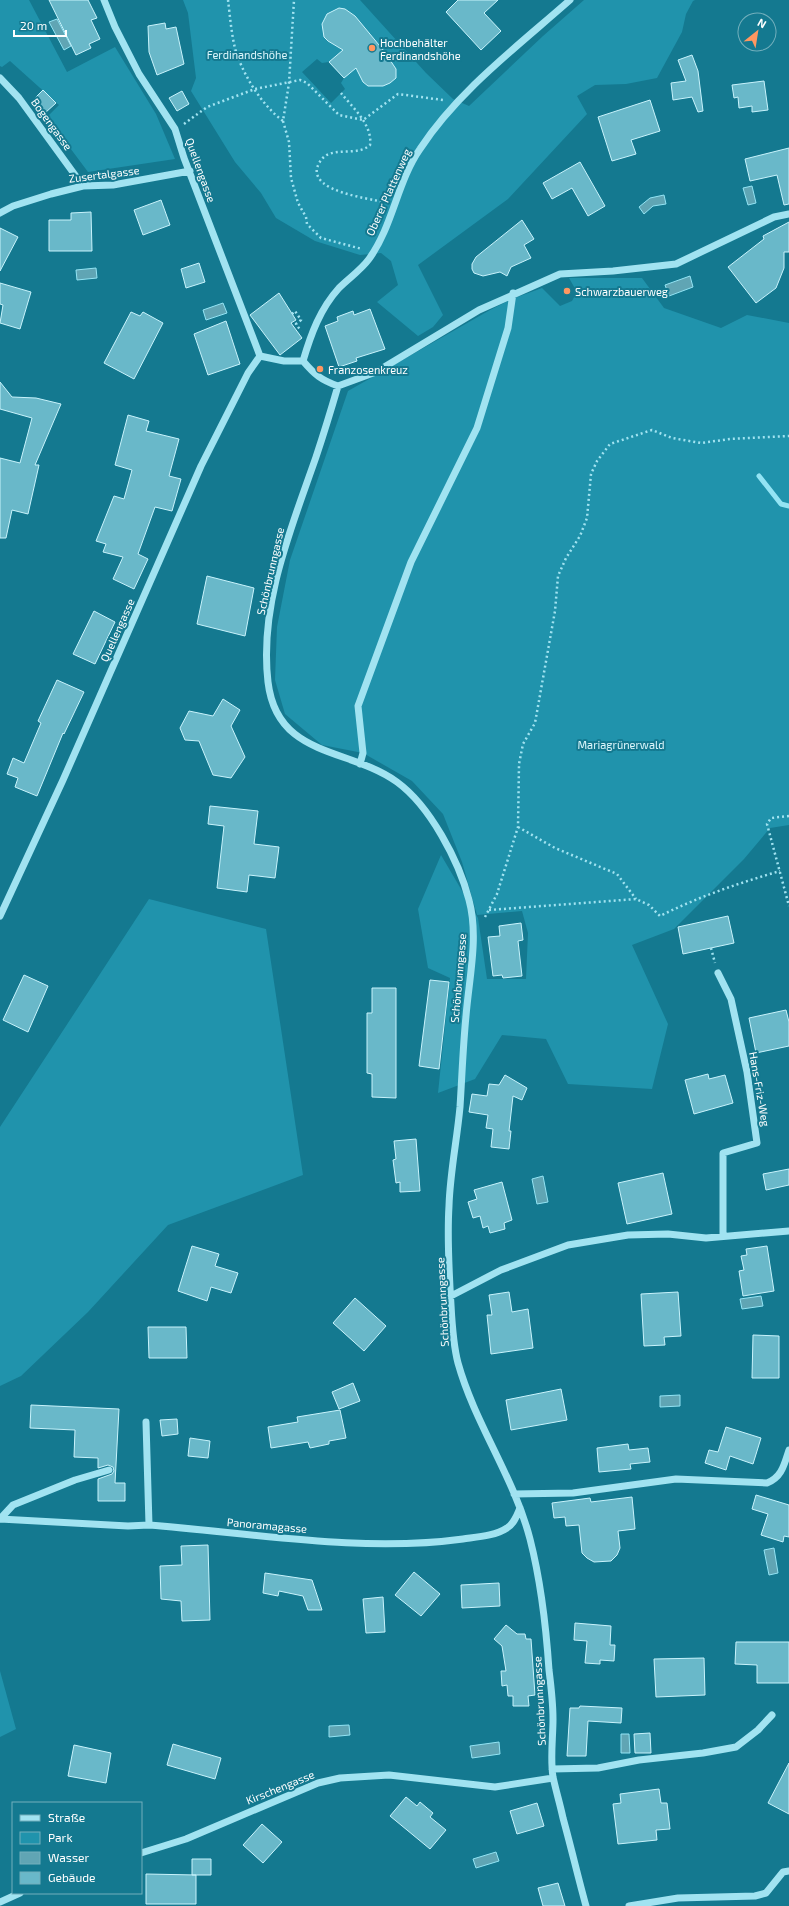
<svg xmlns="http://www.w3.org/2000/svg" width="789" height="1906" viewBox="0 0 789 1906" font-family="'Exo 2',sans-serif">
<rect width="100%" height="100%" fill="#147990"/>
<path fill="#2093ac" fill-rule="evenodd" d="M0 0H29L67 72 115 47 156 114 175 159 88 172 47 117 59 105 10 61 2 67 0 66Z
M183 0H360L426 73 453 99 469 106 543 36 584 0H695L693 1 686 14 682 32 657 78 626 84 595 85 577 96 587 114 508 199 418 265 443 315 433 327 418 336 377 302 398 285 391 261 381 253 360 255 315 241 276 218 261 193 235 162 191 91 196 78 188 13ZM317 59 322 63 329 62 344 78 341 83 345 89 331 103 302 72Z
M569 278H642L664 308 721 328 747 315 789 323V825L770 828 744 859 674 929 632 945 668 1024 652 1089 568 1084 546 1039 502 1035 475 1079 438 1093 450 978 428 968 418 909 441 855 478 918 487 979H526L528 933 522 911 477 915 462 862 443 814 412 781 363 753 322 745 285 714 275 680 277 627 290 560 348 391 490 310 512 299 542 288 560 306 572 301 577 292Z
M149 899 266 929 303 1175 168 1225 88 1312 21 1376 0 1386V1127Z
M0 1671 16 1729 0 1737Z"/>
<path fill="#60a5b4" stroke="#93e4f4" d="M57 19 71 46 64 50 49 22Z
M752 186 756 203 748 205 743 188Z
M664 195 666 204 653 206 644 214 639 207 650 198Z
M96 268 97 278 77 280 76 270Z
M690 276 693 287 669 296 665 285Z
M223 303 227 313 206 320 203 310Z
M543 1176 548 1202 537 1204 532 1179Z
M761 1296 763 1306 742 1309 740 1299Z
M680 1395V1406L660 1407V1396Z
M774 1548 778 1573 769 1575 764 1550Z
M349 1725 350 1735 329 1737V1726Z
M621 1734H629L630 1753H621Z
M499 1742 500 1754 472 1758 470 1746Z
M496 1852 499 1861 476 1868 473 1859Z"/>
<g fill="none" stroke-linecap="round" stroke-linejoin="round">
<path stroke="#93e4f4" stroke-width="5" d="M759 476 781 504 789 506"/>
</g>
<path fill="#69b8c9" stroke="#c8f3fc" d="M49 0H88L97 18 91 20 100 39 89 44 91 48 76 55Z
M458 0H498L484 13 501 31 481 50 446 12Z
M339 8 345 9 355 16 384 51 396 69V78L390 83 383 86H368L363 82 356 68 344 78 329 62 343 50 328 41 324 37 322 24 327 14Z
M165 23 166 29 176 27 184 64 157 75 149 52 148 26Z
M692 55 698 71 703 111 698 112 692 97 673 100 671 83 686 81 678 60Z
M764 81 768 110 752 112V106L739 108 738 97 734 98 732 85Z
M43 90 56 103 45 113 32 101Z
M182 91 189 104 177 111 169 98Z
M650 100 660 131 631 140 636 154 612 161 598 117Z
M789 148V204L784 205 777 175 750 181 745 159Z
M580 162 605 206 588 216 572 188 552 199 543 183Z
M161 200 170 225 143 235 134 210Z
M91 212 92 251H49V220H71V213Z
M522 220 534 239 524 245 531 258 511 267 507 276 500 272 483 276 474 273 472 269V264L476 257Z
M789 222V252H784V268L776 288 756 303 728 267 764 239 763 236Z
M0 228 18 237 0 271Z
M199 263 205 282 186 288 181 269Z
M0 283 31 292 20 329 0 323 3 305 0 304Z
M279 293 296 320 291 323 302 338 280 355 250 315Z
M370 309 385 349 356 358 357 361 339 367 325 326 338 321 337 317 353 311 354 315Z
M131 312 140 316 143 312 163 323 134 379 104 363Z
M226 321 240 364 208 375 194 334Z
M0 382 12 397 36 398 61 404 35 465H39L28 514 12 510 6 538H0V458L20 463 32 418 0 409Z
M128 415 149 421 146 431 179 439 169 476 181 479 172 511 155 507 138 554 148 559 134 589 113 579 123 557 103 552 106 544 96 541 114 496 124 499 132 470 115 465Z
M207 576 254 588 245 636 197 624Z
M94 611 115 622 95 664 73 654Z
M57 680 84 692 64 734 63 733 37 796 15 787 18 778 7 774 13 758 24 763 41 723 38 721Z
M223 699 240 710 231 726 245 757 231 778 213 775 199 741 185 740 180 728 189 711 213 716Z
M210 806 258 811 254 844 279 847 275 878 249 875 247 892 217 888 224 826 208 824Z
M728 916 734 943 683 954 678 927Z
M521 923 523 940 518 941 522 976 503 978 502 975 493 976 488 937 500 936 499 926Z
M24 975 48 986 28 1032 3 1020Z
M430 980 449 982 439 1069 419 1066Z
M372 988H396V1098L372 1097V1074L367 1073V1013H372Z
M786 1010 789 1022V1046L756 1053 749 1018Z
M708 1074 709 1079 725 1075 733 1103 694 1114 685 1080Z
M505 1075 527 1088 522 1100 513 1096 509 1131H511L509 1149 491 1147 493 1129 486 1128 488 1115 469 1112 472 1094 487 1096 489 1084 499 1085Z
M416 1139 420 1191 400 1192V1182L396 1183 393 1160 396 1159 394 1141Z
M789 1169V1185L766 1190 763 1174Z
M663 1173 672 1214 627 1224 618 1183Z
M502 1182 512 1220 504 1223 505 1229 490 1233 488 1226 483 1228 480 1216 473 1218 468 1202 477 1199 474 1190Z
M192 1246 219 1254 215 1266 238 1273 231 1293 211 1287 207 1301 178 1291Z
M767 1246 774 1291 743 1296 739 1271 744 1270 741 1256 747 1255 746 1249Z
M509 1292 512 1312 528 1309 533 1348 491 1354 487 1315H492L489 1295Z
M678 1292 681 1336 664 1337 665 1345 644 1346 641 1294Z
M355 1298 386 1326 364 1351 333 1323Z
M148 1327H186L187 1358H149Z
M753 1335 779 1336V1378H752Z
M353 1383 360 1401 339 1409 332 1392Z
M561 1389 567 1420 511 1430 506 1400Z
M31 1405 119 1409 115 1483H125V1501H98V1479L112 1474 114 1471 113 1467 108 1465 98 1468V1458L74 1457 75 1430 30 1428Z
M340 1410 346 1438 329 1441V1444L310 1448 308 1442 271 1448 268 1427 298 1422 297 1417Z
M177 1419 178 1434 162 1436 160 1420Z
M726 1427 761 1438 753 1464 730 1456 726 1470 705 1463 709 1450 718 1452Z
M190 1438 210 1441 208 1458 188 1456Z
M628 1444 629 1450 648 1448 650 1462 630 1464 631 1469 599 1472 597 1448Z
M756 1495 789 1505V1537L784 1536 783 1542 761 1535 768 1514 752 1509Z
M632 1497 635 1529 618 1531 620 1548 617 1555 611 1561 594 1562 587 1558 582 1553 579 1525 566 1526 565 1517 554 1518 552 1503 590 1498 591 1502Z
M208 1545 210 1620 182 1621 181 1601 161 1599 160 1566 182 1565 181 1546Z
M414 1572 440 1594 421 1616 395 1595Z
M265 1573 312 1580 322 1610H308L303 1596 279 1591 278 1596 263 1593Z
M499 1583 500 1606 462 1608 461 1585Z
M383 1597 385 1632 366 1633 363 1599Z
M575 1623 611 1626 610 1645H615L614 1661 600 1660V1664L585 1663 587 1641 574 1640Z
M506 1625 517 1634H525L526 1639H531L535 1695 528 1696 529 1706H513V1696H508L507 1685 502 1686 501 1671H506L502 1646 494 1639Z
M736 1642H789V1683H757V1665L735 1664Z
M704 1658 705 1695 656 1697 654 1659Z
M580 1706 622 1708 621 1723 588 1721 586 1756H567L570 1708H579Z
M650 1733 651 1753H635L634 1734Z
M173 1744 221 1758 215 1779 167 1765Z
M74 1745 111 1753 106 1783 68 1776Z
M789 1763V1814L768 1803Z
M659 1789 661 1803H667L670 1829 656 1830 657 1840 618 1844 613 1804 621 1803 620 1794Z
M406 1797 417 1806 420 1802 433 1813 430 1817 446 1830 430 1849 390 1816Z
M537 1803 544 1826 517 1834 510 1811Z
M262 1824 282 1842 263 1863 243 1845Z
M192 1859H211V1875H192Z
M146 1874 196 1875V1904H146Z
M558 1883 565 1906H543L538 1888Z"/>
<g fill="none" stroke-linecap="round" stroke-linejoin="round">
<path stroke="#a1e3f1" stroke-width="2.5" stroke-dasharray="2 3" stroke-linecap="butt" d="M228 0C230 16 232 41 237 55 246 79 262 105 283 121L289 83 294 0
M341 93C352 107 373 125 370 145 359 155 342 149 329 154 323 156 319 162 317 168 312 192 368 198 383 202
M283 121 289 142 291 178 298 203 306 217 307 224 321 238 362 249
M184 124 207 107 255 89 300 80 307 83 339 115 363 120 398 94 443 100
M292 314 295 311 301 320 296 324 301 331
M789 816 771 818 767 824 789 906
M518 827 555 848 617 874 636 899
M489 910 636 899 649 905 660 916C698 897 739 883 780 871
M485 917 497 894 518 827 519 764 523 744 535 723 555 611 558 576 566 558 580 536 587 518 591 474 597 461 610 444 652 430 672 438 701 443 730 439 789 436
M711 948 715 963"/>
<path stroke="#a1e3f1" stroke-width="7" d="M104 0 115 27 139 74 175 129 184 158 260 356
M0 78 19 98 83 186
M0 213 13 206 51 194 83 186 113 185 190 171
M260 356 284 361H303
M303 361C311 334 320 309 339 288 349 278 361 270 369 259 393 226 397 182 420 149 458 91 518 46 570 0
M303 361C315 375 321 380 338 386
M338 386C331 410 324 433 316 457 291 529 259 604 268 682 277 758 348 747 397 782 430 806 459 861 469 900 479 937 469 978 466 1016 463 1046 462 1076 460 1107 457 1140 450 1173 449 1206 447 1238 449 1273 451 1305 452 1324 453 1344 458 1363 475 1424 514 1477 530 1539 541 1582 546 1625 549 1670 551 1686 553 1703 553 1719 553 1738 550 1759 553 1777 556 1791 560 1804 563 1818 571 1847 578 1877 586 1906
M338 386 376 372 479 310 560 274 613 271 676 264 774 217 789 214
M360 764 363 753 358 706 411 562 477 428 508 328 513 293
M0 916 63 780 201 466 248 373 260 356
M718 973 731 999 747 1072 757 1143 723 1153V1236
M451 1296 501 1270 568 1245 628 1235 668 1234 706 1238 789 1231
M146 1422 149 1525
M514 1494 573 1493 676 1479 767 1483C782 1477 784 1465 789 1450
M0 1519 128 1526 149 1525C251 1533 361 1553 463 1539 477 1537 495 1536 507 1528 514 1524 517 1515 520 1508
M0 1519 13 1505 75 1480 109 1470
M552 1769 598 1768 639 1760 703 1753 736 1747 758 1730 772 1715
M141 1853 186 1839 318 1783 340 1778 389 1775 495 1787 553 1778
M0 1902 20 1893
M629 1906 678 1898 755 1896 766 1893 783 1872 789 1871"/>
</g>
<g fill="#ff9761" stroke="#147990" stroke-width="1.5">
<circle cx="372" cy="48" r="4"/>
<circle cx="567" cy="291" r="4"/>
<circle cx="320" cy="369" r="4"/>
</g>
<g text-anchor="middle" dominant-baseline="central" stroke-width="4" stroke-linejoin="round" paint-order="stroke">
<g font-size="11" fill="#fff" stroke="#147990" text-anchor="start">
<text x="380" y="42">Hochbehälter<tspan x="380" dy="13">Ferdinandshöhe</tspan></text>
<text x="575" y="291">Schwarzbauerweg</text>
<text x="328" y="369">Franzosenkreuz</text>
</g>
<g font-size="11" fill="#def8fd" stroke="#147990">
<text x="247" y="54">Ferdinandshöhe</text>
<text x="621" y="744">Mariagrünerwald</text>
</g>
<g font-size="11" fill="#fff" stroke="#147990">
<text transform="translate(52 124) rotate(54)">Bogengasse</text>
<text transform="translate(201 170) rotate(70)">Quellengasse</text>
<text transform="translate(104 174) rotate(-7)">Zusertalgasse</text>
<text transform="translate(388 192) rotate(-66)">Oberer Plattenweg</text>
<text transform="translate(270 571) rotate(-77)">Schönbrunngasse</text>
<text transform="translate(117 630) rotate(-66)">Quellengasse</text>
<text transform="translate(458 978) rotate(-85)">Schönbrunngasse</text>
<text transform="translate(760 1089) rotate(80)">Hans-Friz-Weg</text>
<text transform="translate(442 1302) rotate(-93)">Schönbrunngasse</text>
<text transform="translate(267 1525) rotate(5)">Panoramagasse</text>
<text transform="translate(539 1701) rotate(-93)">Schönbrunngasse</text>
<text transform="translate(280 1787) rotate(-22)">Kirschengasse</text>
</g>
</g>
<rect x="12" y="1802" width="130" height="92" fill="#147990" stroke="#72afbc"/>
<rect x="20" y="1815" width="20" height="6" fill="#a1e3f1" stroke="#72afbc"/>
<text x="48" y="1822" font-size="12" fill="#ffffff">Straße</text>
<rect x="20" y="1832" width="20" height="12" fill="#2093ac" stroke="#72afbc"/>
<text x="48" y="1842" font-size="12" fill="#ffffff">Park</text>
<rect x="20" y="1852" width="20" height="12" fill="#60a5b4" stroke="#72afbc"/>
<text x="48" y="1862" font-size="12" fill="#ffffff">Wasser</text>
<rect x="20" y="1872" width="20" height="12" fill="#69b8c9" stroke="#72afbc"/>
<text x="48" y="1882" font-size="12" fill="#ffffff">Gebäude</text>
<g transform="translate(757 32) rotate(30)"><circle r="19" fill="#147990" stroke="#72afbc"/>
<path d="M0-3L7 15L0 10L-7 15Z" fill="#ff9761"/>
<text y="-6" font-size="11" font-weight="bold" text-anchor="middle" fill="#ffffff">N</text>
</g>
<path d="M14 30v6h52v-6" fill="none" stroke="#ffffff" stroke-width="2"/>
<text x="20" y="30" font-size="12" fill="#ffffff" stroke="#147990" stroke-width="3" paint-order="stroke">20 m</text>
</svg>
